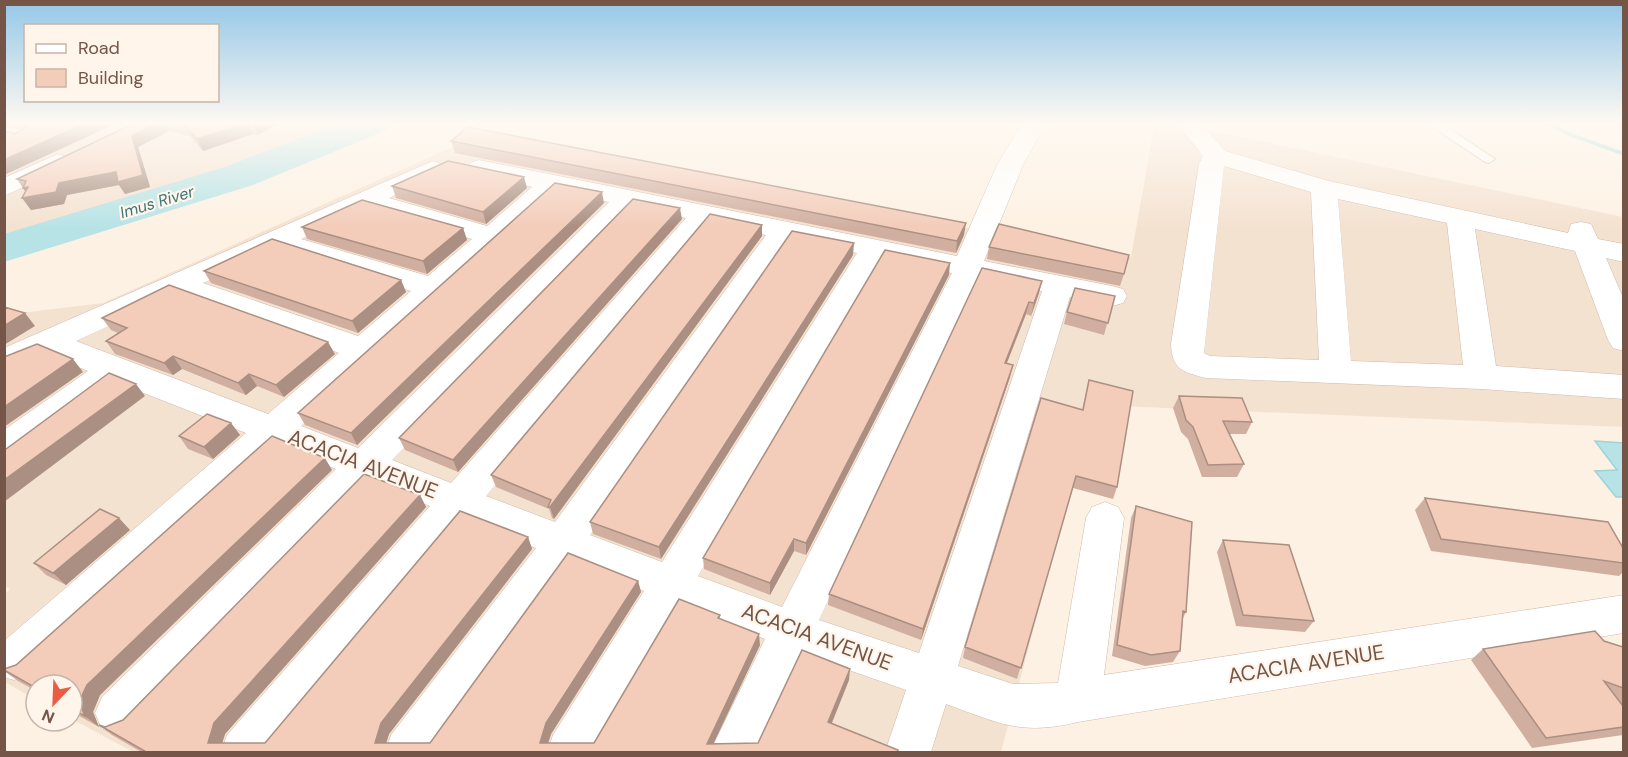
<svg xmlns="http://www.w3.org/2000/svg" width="1628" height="757" viewBox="0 0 1628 757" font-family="'DM Sans',sans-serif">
<rect width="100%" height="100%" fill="#fdf1e3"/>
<path fill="#f4e2d1" d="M5 122H354L275 154 5 236Z
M1155 122H1209L1207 130 1623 217V427L1093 405 1001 752H133L72 719V685H36V700L5 682V594L10 589 4 586V315L103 303 468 140 1131 257Z"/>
<path fill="#b7e3e7" stroke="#9dd4d8" stroke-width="1.5" d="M1595 441 1623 443V497H1616L1595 471 1617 470Z"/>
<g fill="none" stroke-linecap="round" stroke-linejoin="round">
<path fill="#9dd4d8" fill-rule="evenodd" d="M1543 122H1551L1571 133 1624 152V156L1567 135Z"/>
<path fill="#b7e3e7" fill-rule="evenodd" d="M341 122H393L387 130 253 185 4 262V234L225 167Z"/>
<defs>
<path id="service" d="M1425 122H1439L1495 159 1489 163 1485 162Z"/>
<path id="minor" d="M1023 122H1047L1023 165 984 261 1112 286 1123 289 1127 296 1123 303 1112 306 1070 297 958 666 1013 684 1058 683 1086 518 1092 507 1105 502 1118 507 1124 518 1104 675 1624 595V633L1078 722C1020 736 999 723 946 704L931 752H885L906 690 803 654 757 752H710L765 639 681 606 596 752H547L553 735 644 591 571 562 436 752H385L391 735 536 548 465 520 274 752H221L227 735 430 506 370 483 134 729 118 735 102 729 95 713 102 697 336 469 279 446 29 674 14 680 4 677V641L246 433 118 383 17 459 4 462V430L88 371 47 354 4 372V348L433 161 442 164 446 169 442 174 389 198 487 226 532 187 470 173 466 168 470 163 479 160 957 256 997 165ZM557 192 609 202 358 448 301 426ZM635 208 686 218 451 483 392 460ZM367 209 472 239 428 276 301 239ZM711 223 766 235 555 522 486 496ZM791 240 857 253 662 562 590 535ZM277 249 411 291 358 336 203 283ZM883 258 952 273 782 607 698 576ZM979 278 1042 291 919 653 819 620ZM177 295 339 353 268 414 76 341Z
M1176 122H1200L1225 151 1329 181 1568 233 1571 224 1581 222 1591 224 1598 239 1624 244V262L1606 258 1624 300V351L1613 348 1608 340 1575 251 1475 229 1496 366 1624 375V399L1481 389 1206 378C1183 372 1172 370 1171 344L1199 164 1203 156ZM1224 166 1311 192 1319 360 1210 356 1204 353ZM1338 199 1447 223 1463 365 1351 361Z
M58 154 67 157 71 162 67 167 4 196V178Z"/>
</defs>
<use href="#service" stroke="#d0b9ac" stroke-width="2"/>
<use href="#minor" stroke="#d0b9ac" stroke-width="1"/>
<use href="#service" fill="#fff" fill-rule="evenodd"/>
<use href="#minor" fill="#fff" fill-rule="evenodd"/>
</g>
<path fill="#d1afa0" d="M4 122H119L4 175V131L15 134 22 130 4 127Z
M137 122H281L258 135 253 134 203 151 190 136 169 131 138 147 150 187 125 194 119 185 67 195 64 204 31 210 25 191 17 179Z
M451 141 964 235 956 253 455 153Z
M392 186 527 188 486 224 396 198Z
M604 203 357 445 305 425 298 413Z
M682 219 458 472 405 450 399 438Z
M762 225V236L554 519 552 518 549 509 496 487 491 475Z
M302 227 463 228 467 240 427 274 307 239Z
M989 247 1124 274 1120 286 987 259Z
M853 255 661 559 593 534 590 522Z
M982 268 1039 293 1031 316 1026 314 1007 363 1010 377 921 640 828 605 829 594Z
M204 271 401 280 406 292 358 333 211 283Z
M949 275 806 555 794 551 770 595 704 569 703 558Z
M1115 296 1104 335 1064 324 1067 312Z
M102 318 335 354 284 397 257 386 246 395 182 369 173 375 115 354 106 341 118 333 111 330Z
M1089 380 1117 487 1113 499 1073 488 1017 679 963 658 965 647 1082 410Z
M1179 396 1252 422 1246 434H1229L1244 464 1237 477H1202L1188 439 1181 432 1173 408Z
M231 423 240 435 213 459 188 449 179 436Z
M332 470 100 695 93 712 99 727 72 712V685H36V691L18 681 4 671 16 665Z
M420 495 426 507 225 734 222 743H265L528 537 532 549 389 734 386 743H430L638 581 641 592 551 734 548 743H594L720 615V619L760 645 713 744 758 743 849 680 832 723 898 753H143L112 735 99 725 105 727 123 720Z
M1425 498 1623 548V572L1619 576 1431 551 1415 510Z
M1136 506 1186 612 1183 618 1180 651 1173 662 1145 666 1112 656 1131 518Z
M130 530 66 585 46 575 34 563Z
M1223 540 1314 621 1305 632 1236 626 1217 552Z
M1604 641 1623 647V703H1621L1623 706V735L1532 748 1471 660 1483 649Z"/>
<path fill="#aa8f82" d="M88 122H119L4 175V160Z
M157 122H164L169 131 138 147 150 187 125 194 119 185 67 195 64 204 31 210 22 198 29 197 23 188 59 183 132 136Z
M257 122H281L258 135 253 124Z
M248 123 253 134 203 151 197 139Z
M524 177 527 188 486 224 483 212Z
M602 192 604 203 357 445 351 433Z
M680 208 682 219 458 472 453 460Z
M966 223 964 235 956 253 957 241Z
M762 225V236L554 519 550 507Z
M463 228 467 240 427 274 423 261Z
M854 243 853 255 661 559 659 547Z
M950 263 949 275 806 555V543Z
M401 280 406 292 358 333 352 321Z
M1042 281 1039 293 1031 316 1034 303Z
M1029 302 1026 314 1002 375 1005 363Z
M25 313 35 326 4 345V326Z
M328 342 335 354 284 397 276 385Z
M173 356 182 369 173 375 164 363Z
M73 359 83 372 4 427V407Z
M1013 365 1010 377 921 640 923 629Z
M249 374 257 386 246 395 238 383Z
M136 384 145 396 4 502V480Z
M231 423 240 435 213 459 204 447Z
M325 458 332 470 100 695 93 712 99 727 85 716 79 702 87 685Z
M420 495 426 507 225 734 219 753 208 743 214 723Z
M119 518 130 530 66 585 53 573Z
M528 537 532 549 389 734 383 753 375 743 381 723Z
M794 539V551L770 595V583Z
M638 581 641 592 551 734 545 753 540 743 546 723Z
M759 634 760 645 709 753 707 744Z
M850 669 849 680 828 732V722Z"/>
<path fill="#f3ccba" stroke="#aa8f82" stroke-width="1.5" d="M24 122H88L4 160V131L15 134 27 127Z
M137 122H157L132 136 143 175 118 182 116 172 59 183 56 192 22 198 28 187 23 188 26 181 17 179Z
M173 122H257L253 124 248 123 197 139 184 124Z
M468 127 966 223 957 241 451 141Z
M448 161 524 177 483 212 392 186Z
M555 183 602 192 351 433 298 413Z
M633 199 680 208 453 460 399 438Z
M362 200 463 228 423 261 302 227Z
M710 214 762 225 550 507H548L551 500 491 475Z
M999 224 1129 255 1124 274 989 247Z
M792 231 854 243 659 547 590 522Z
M272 239 401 280 352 321 204 271Z
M885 250 950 263 806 543 794 539 770 583 703 558Z
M982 268 1042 281 1034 303 1029 302 1005 363 1013 365 923 629 829 594Z
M169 285 328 342 276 385 249 374 238 383 173 356 164 363 106 341 127 328 102 318Z
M1075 288 1115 296 1108 323 1067 312Z
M4 307 25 313 4 326Z
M37 344 73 359 4 407V357Z
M109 373 136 384 4 480V449H6Z
M1089 380 1133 391 1117 487 1076 476 1021 668 965 647 1041 398 1083 410Z
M1179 396 1242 398 1252 422 1223 421 1244 464 1208 465 1193 427 1186 420Z
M207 414 231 423 204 447 179 436Z
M272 436 325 458 87 685 79 702 85 716 72 709V685H36V688L4 670V669L16 665Z
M364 474 420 495 214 723 208 743H265L460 511 528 537 381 723 375 743H430L568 553 638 581 546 723 540 743H594L679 599 720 615 718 618 759 634 707 744 758 743 802 650 850 669 828 722 898 750V753H148L99 725 105 727 123 720Z
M1425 498 1608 522 1623 548V563L1441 539Z
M1136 506 1192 522 1186 612 1183 611 1180 651 1151 655 1117 645Z
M100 509 119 518 53 573 34 563Z
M1223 540 1289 545 1314 621 1243 615Z
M1595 631 1604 641 1623 647V688L1604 681 1623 706V727L1546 738 1483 649Z"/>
<linearGradient id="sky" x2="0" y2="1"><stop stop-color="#94c7e8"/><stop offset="0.54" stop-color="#fef9f2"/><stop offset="1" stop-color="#fef9f2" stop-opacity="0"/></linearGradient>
<rect width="1628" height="228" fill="url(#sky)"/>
<g text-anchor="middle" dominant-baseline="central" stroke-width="4.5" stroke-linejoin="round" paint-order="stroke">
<g font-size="16" font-style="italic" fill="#3c767b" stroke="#fff5ea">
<text transform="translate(157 202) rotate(-17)">Imus River</text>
</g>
<g font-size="21" fill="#755548" stroke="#fff5ea">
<text transform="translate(363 464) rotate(21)">ACACIA AVENUE</text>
<text transform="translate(817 637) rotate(20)">ACACIA AVENUE</text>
<text transform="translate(1306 664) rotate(-9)">ACACIA AVENUE</text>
</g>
</g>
<rect width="1628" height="757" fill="none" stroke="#755548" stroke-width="12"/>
<rect x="24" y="24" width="195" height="78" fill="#fff5ea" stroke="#c8b5a9" stroke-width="1.5"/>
<rect x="36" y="44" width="30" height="9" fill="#ffffff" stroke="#c8b5a9" stroke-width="1.5"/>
<text x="78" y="54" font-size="18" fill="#755548">Road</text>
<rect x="36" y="69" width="30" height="18" fill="#f3ccba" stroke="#c8b5a9" stroke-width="1.5"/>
<text x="78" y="84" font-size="18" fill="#755548">Building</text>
<g transform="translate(54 703) rotate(203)"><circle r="28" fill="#fff5ea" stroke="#c8b5a9" stroke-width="1.5"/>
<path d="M0-4.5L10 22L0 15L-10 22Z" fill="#e95d45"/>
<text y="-9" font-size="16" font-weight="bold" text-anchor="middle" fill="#755548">N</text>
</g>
</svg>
